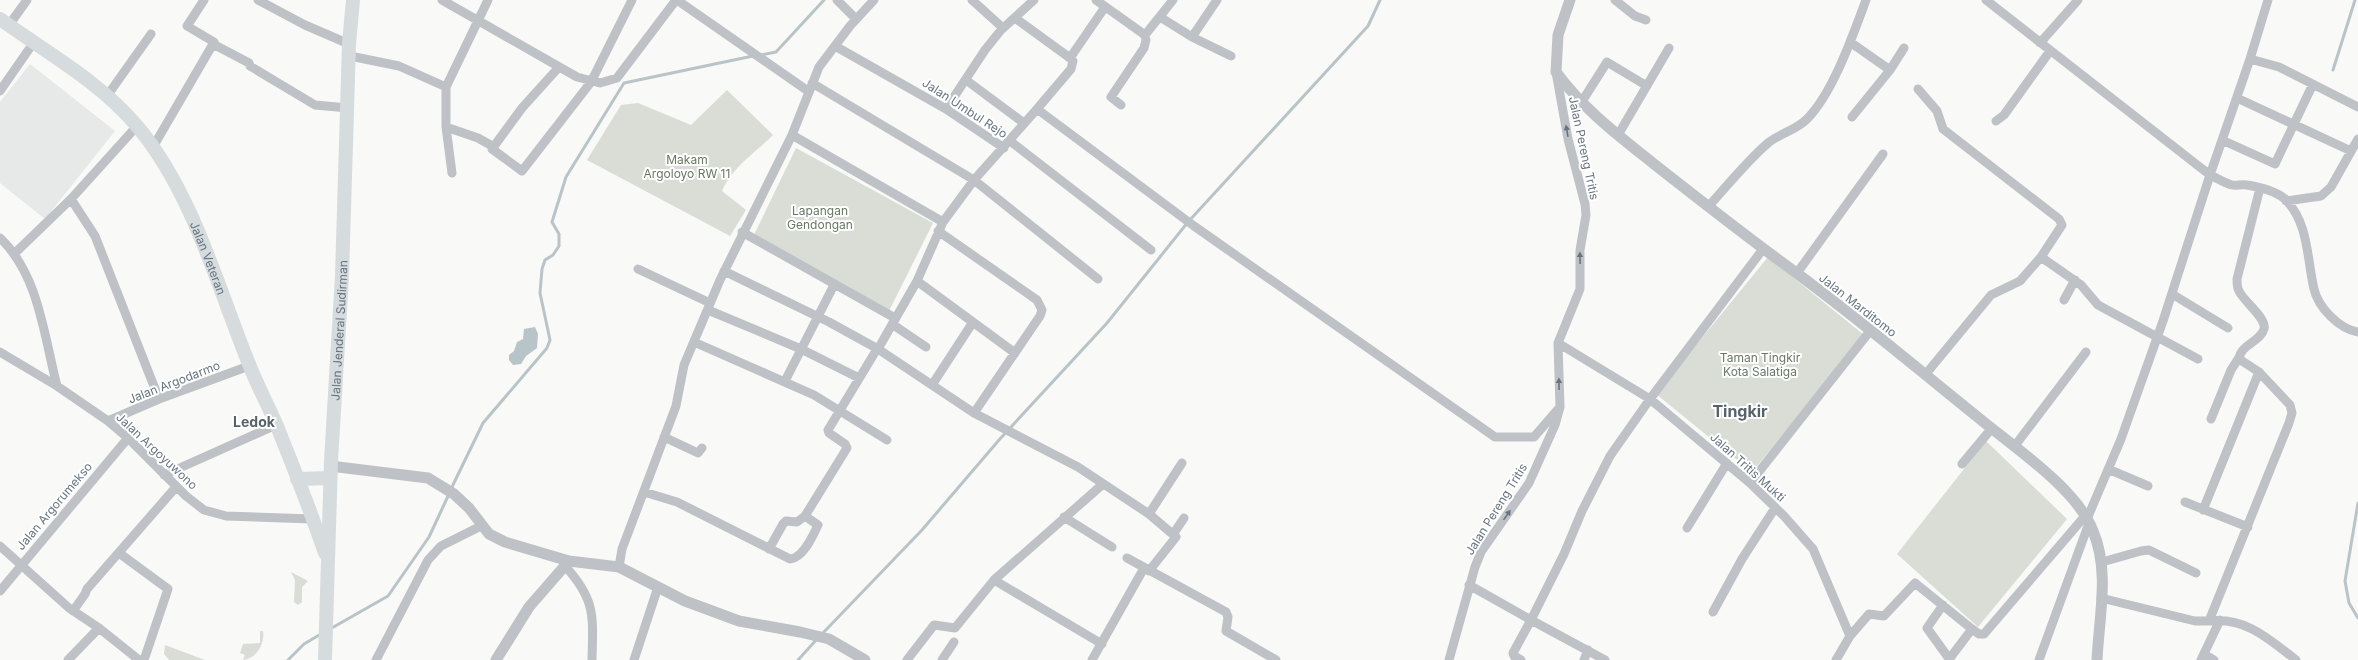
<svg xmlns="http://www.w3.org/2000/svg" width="2358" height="660" viewBox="0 0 2358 660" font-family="Inter,sans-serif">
<rect width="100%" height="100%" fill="#f9f9f7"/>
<path fill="#e7e8e8" d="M30 64 115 131 45 219 0 183V102Z"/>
<path fill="#d9ddd6" d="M727 90 773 135C755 153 732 167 722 191L746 210 730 236 587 160 621 105 638 103 691 125Z
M796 148 933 223 889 311 753 237Z
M1768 257 1864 335 1752 472 1656 394Z
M1986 441 2067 519 1978 627 1897 554Z
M291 572 308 581 302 587V602L298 605 294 602 295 580Z
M260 631H263C265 644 257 658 243 660L245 655 240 653 243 644 260 643Z
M165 645 205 660H169L164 654Z"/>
<path fill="#b9c4c8" d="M535 327 538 334 537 348 526 356 521 364 513 365 509 360V355L514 351 517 342 523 339 524 329Z"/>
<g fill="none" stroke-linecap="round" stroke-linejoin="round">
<path stroke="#b9c4c8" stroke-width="3" d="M761 55 776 52 824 0
M2333 70 2355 0
M451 489 483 423 547 348 550 340 540 293 542 269 545 260 553 255 559 246V234L552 222 566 177 624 83 753 56
M2358 503 2345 581 2349 603 2358 618
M330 629 388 596 429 537 449 494
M821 635 922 530 999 440 1107 323 1188 222 1368 26 1380 0
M288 660 304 644 321 634
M798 660 817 639"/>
<path stroke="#bec2c6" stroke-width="9" d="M204 0 187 26 214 42 213 44
M258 0 305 25 349 44
M442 0 577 77 600 83 617 78 676 0
M677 0 808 91
M837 0 856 19
M972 0 1003 28
M1096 0 1145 35 1173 0
M1615 0 1635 16 1646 20
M1986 0 2210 175C2217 178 2224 183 2232 185 2236 186 2242 184 2247 185 2259 187 2277 191 2286 200 2309 224 2307 260 2314 289 2318 307 2339 329 2358 332
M1160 17 1192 37 1231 56
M1015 18 1070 58 1105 7
M9 25 27 0
M1192 37 1217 0
M1850 42 1890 70 1904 48
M2040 43 2078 0
M835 46 946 109 1004 148
M350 56 399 66 446 87
M2250 59 2268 0
M559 67 522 108 492 149 522 171 591 82 632 0
M966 80 1024 123
M812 83 974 180 1098 279
M1918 89 1937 111 1943 129 2059 219 2062 225 2041 257 2020 281 1991 295 1925 375
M0 91 34 42
M107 96 151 34
M2237 98 2351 151
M1581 103 1607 62 1647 86
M1121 105 1111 97 1144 48 1146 40 1145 35
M946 109 985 50 1001 30 1034 0
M1037 109 1071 69 1073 61 1070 58
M1852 117 1890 70
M1996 121 2004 115 2050 51
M446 127 478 138 494 147
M792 135 943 222
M1618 135 1669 48
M2222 140 2275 164 2313 84
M1010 141 1151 250
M153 147 213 44 249 63 250 66 315 105 348 108
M452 173 446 127V87L488 0
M71 199 95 236 159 399
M2286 201 2321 196 2331 187 2358 139
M1708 207C1728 185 1746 162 1768 143 1780 133 1795 131 1807 119 1833 93 1853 35 1866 0
M938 231 1037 300 1042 310 1040 316 974 413
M742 232 895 318
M0 238C39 275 44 336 57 386
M14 254 71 199 137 126
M2041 257 2081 285 2098 305 2198 359
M638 269 710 303
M724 271 829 322 878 349 974 413 1078 467 1149 514 1176 537 1149 571
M1797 273 1883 154
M917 281 1015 353
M2172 294 2228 328
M2064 300 2075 280
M708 310 801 349 859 378
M892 324 926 347
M694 342 814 395 887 440
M1558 343 1650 399 1750 483 1784 516 1813 549 1850 636 1836 660
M878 349 917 281 943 222 974 180 1037 109 1194 226 1495 437H1534L1560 407
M0 352 57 386 108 421 128 438 186 496 204 510 226 516 313 519
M785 381 834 285
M932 385 973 322
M2211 419 2231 370 2240 356
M108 421 159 399 249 366
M664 437 698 453 702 448
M2014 447 2086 352
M1962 464 1992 428
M2108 469 2148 486
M164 475 276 425
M1750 483 1870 331
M644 492 677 502 790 559C803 558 813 536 818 525L805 516
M2185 502 2248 527
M2203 510 2259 372
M1149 514 1182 463
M1064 517 1112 547
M2087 519 2121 439 2163 321 2210 175 2250 59 2279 67 2358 107
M1687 528 1727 463
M1174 533 1184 518
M0 546 69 608 99 628 139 660
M769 549 783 524 786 521 797 522 805 516 847 448 845 444 829 433 828 430 877 349
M119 553 168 589 144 660
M1127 558 1226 612 1228 617 1226 631 1276 660
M2102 562 2141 551 2149 550 2196 573
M565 566C596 600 593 616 592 660
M619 567 622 549 676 406 684 365 720 280 792 135 819 67 850 26 874 0
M1469 585 1531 620 1513 653 1514 656 1521 660
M0 591 128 438
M2101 598 2195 621H2209L2289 423 2292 413 2290 405 2259 372 2239 359C2240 345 2261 341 2264 329 2267 318 2244 302 2239 291 2237 288 2237 283 2237 279L2260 188
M1943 605 1927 628 1950 660
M73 611 85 594 87 589 176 487
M1713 612 1742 559 1775 508
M2209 621C2246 617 2269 639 2296 660
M1850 636 1869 614 1884 616 1915 583 1972 629 1979 634H1984L2085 516
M1102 644 994 580 1103 484
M2204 654 2214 660
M1950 658 1972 629
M68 660 99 628
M376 660 428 560 441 546 481 526
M634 660 658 587
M907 660 934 625 955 628 994 580
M942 660 954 642
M1092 660 1144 568
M1449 660 1475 567 1481 552 1529 483 1555 425 1560 407 1558 343 1580 289V250L1586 215 1585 204 1568 139 1556 72
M1584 660 1588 650
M1605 660 1531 620 1564 554 1582 511 1610 456 1650 399 1763 249
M2039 660 2089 523
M2201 660 2220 620"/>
<path stroke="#bec2c6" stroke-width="11" d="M1570 0 1558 35 1556 72C1583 109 1619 136 1654 164 1701 201 1747 237 1795 272 1858 318 1919 370 1980 419 2014 447 2077 489 2093 531 2110 571 2099 617 2097 660
M330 466 428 478 454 494 469 508 489 534 505 542 569 561 619 567 685 601 739 621 800 632 829 639 865 660
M496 660 529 607 569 561"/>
<g stroke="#d6dbde" stroke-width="14">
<path id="s1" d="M0 19C47 53 99 81 137 126 192 191 217 285 249 364 257 385 268 405 277 426 294 468 310 510 325 553"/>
<path d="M297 479 330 478"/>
<path id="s2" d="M325 660 331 461 342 276 349 44 353 0"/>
</g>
</g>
<defs><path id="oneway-solid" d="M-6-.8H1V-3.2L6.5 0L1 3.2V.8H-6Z"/></defs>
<g fill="#667480">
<use href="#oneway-solid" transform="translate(1567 131) rotate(-100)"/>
<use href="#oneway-solid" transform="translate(1580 258) rotate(-91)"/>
<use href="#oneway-solid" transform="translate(1559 384) rotate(-91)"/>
<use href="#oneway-solid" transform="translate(1507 515) rotate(-55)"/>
</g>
<g text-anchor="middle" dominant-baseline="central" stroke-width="4" stroke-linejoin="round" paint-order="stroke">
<g font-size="12" fill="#667480" stroke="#fff">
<text transform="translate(965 108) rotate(33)">Jalan Umbul Rejo</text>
<text transform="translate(1584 148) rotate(78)">Jalan Pereng Tritis</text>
<text stroke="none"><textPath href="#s1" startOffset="325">Jalan Veteran</textPath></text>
<text transform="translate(1858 305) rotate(38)">Jalan Marditomo</text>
<text stroke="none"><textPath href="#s2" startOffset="330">Jalan Jenderal Sudirman</textPath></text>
<text transform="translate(174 382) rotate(-21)">Jalan Argodarmo</text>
<text transform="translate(157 451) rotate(43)">Jalan Argoyuwono</text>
<text transform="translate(1748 467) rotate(42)">Jalan Tritis Mukti</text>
<text transform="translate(54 506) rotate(-50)">Jalan Argorumekso</text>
<text transform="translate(1496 509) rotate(-58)">Jalan Pereng Tritis</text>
</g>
<g font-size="12" fill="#687864" stroke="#fff">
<text x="687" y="159">Makam<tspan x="687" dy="14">Argoloyo RW 11</tspan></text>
<text x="820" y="210">Lapangan<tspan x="820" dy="14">Gendongan</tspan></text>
<text x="1760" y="357">Taman Tingkir<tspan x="1760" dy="14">Kota Salatiga</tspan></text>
</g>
<g font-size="14" font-weight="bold" fill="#57636b" stroke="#fff">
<text x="254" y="421">Ledok</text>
</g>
<g font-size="16" font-weight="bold" fill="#57636b" stroke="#fff">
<text x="1740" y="411">Tingkir</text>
</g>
</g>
</svg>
